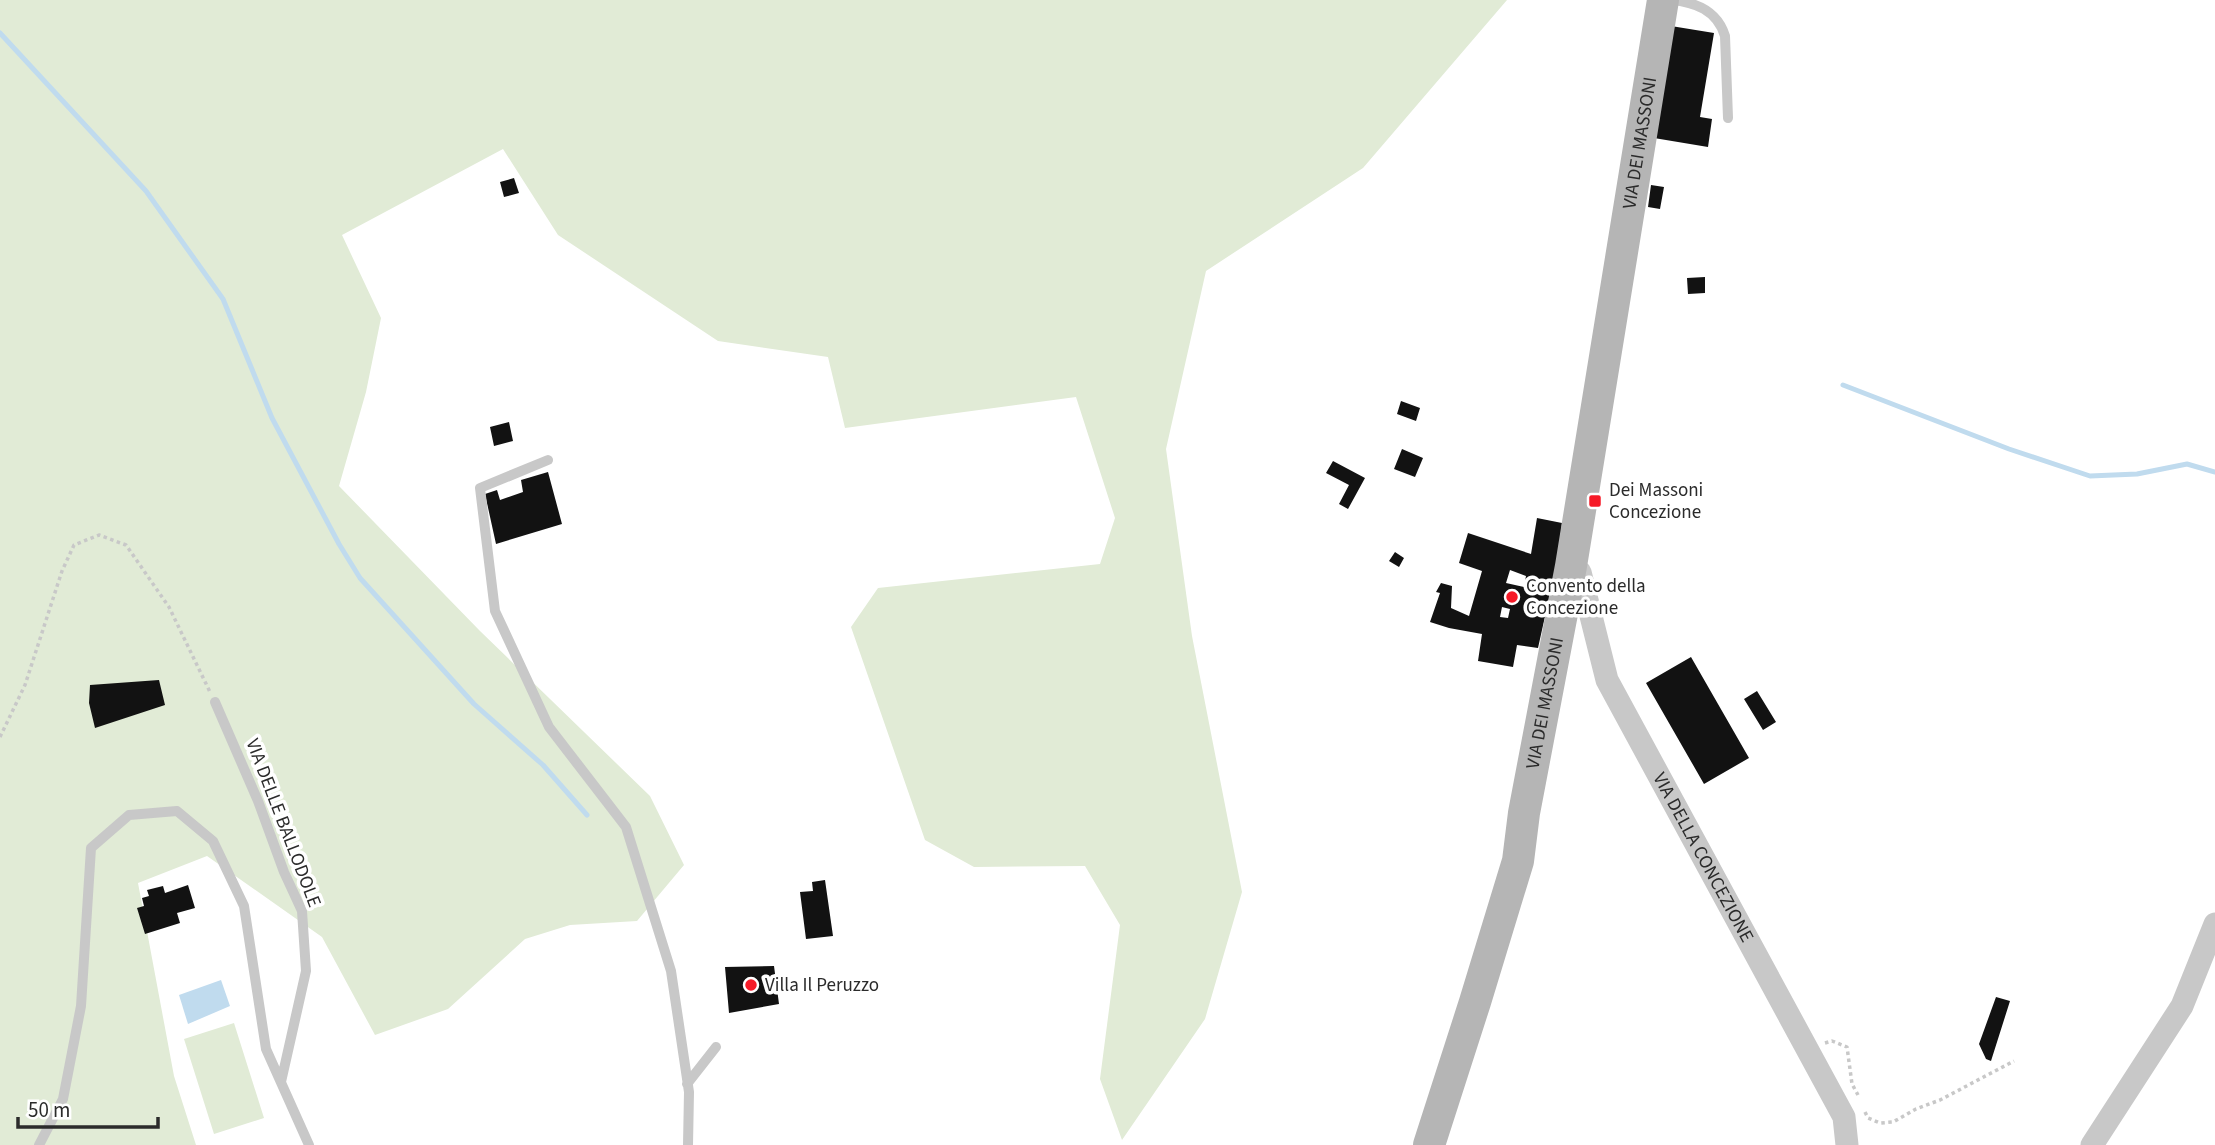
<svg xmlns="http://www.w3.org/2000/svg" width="2215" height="1145" viewBox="0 0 2215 1145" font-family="'Source Sans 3',sans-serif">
<rect width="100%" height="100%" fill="#fff"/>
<path fill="#e1ebd6" d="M0 0H1507L1363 168 1206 271 1166 449 1192 636 1242 892 1205 1019 1122 1140 1100 1079 1120 925 1085 866 974 867 925 840 851 627 878 588 1100 564 1115 518 1076 397 845 428 828 357 718 341 558 235 503 149 342 235 381 318 366 392 339 486 480 631 650 796 684 865 637 921 570 925 525 939 448 1009 375 1035 322 937 207 856 138 883 174 1076 196 1145H0Z
M234 1023 264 1118 214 1134 184 1039Z"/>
<path fill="#c0dbee" d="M221 980 230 1006 188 1024 179 995Z"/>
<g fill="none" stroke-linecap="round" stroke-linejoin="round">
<path stroke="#c0dbee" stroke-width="5" d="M0 33 146 191 223 299 272 418 339 544 360 578 474 704 543 765 587 815
M1843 385 2009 449 2090 476 2137 474 2187 464 2215 472"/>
</g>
<path fill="#121212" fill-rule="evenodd" d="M1671 26 1714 33 1700 117 1712 119 1708 147 1654 138Z
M514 178 519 193 504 197 500 182Z
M1651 185 1664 187 1660 209 1648 207Z
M1705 277V293L1688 294 1687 278Z
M1401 401 1420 408 1416 421 1397 414Z
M509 422 513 441 494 446 490 427Z
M1402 449 1423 458 1415 477 1394 469Z
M1333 461 1365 478 1348 509 1339 504 1349 485 1326 473Z
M548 472 562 524 496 544 485 494 497 490 500 500 523 492 521 480Z
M1537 518 1562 523 1558 558 1538 648 1517 645 1513 667 1478 661 1482 634 1449 628 1430 622 1440 593 1436 592 1441 583 1452 586 1451 608 1469 616 1482 571 1459 563 1468 533 1531 554ZM1510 570 1526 576 1524 587 1506 583ZM1502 607 1510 609 1508 618 1500 617Z
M1395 552 1404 558 1399 567 1389 561Z
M1691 657 1749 758 1704 784 1646 683Z
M159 680 165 705 95 728 89 703 90 685Z
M1757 691 1776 722 1763 730 1744 699Z
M825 880 833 936 806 939 800 892 813 891 812 882Z
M188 885 195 908 177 913 180 923 145 934 137 908 144 906 142 898 149 896 147 890 163 886 165 893Z
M774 966 779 1004 729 1013 725 967Z
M1996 997 2010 1001 1991 1061 1986 1059 1979 1044Z"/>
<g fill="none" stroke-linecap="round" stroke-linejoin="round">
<path stroke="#c8c8c8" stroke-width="3.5" stroke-dasharray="3.5 3.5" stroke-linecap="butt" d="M0 737 25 685 62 571 74 545 99 535 126 545 169 607 210 692
M1825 1043 1832 1041 1847 1047 1852 1084 1858 1095
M1865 1112 1868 1118 1880 1123 1893 1122 1916 1109 1940 1100 2014 1061"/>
<path stroke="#c8c8c8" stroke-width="10" d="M1671 0C1695 2 1717 10 1725 36L1728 118
M548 460 480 488 495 611 549 727 626 827 671 971 689 1092 688 1145
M215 702 258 801 284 872 302 911 306 971 281 1082
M687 1084 716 1047
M39 1145 63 1099 81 1006 91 848 129 815 177 811 213 841 244 906 266 1049 309 1145"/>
<g stroke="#c8c8c8" stroke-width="23">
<path id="s1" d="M1571 566 1580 572 1607 680 1844 1117 1847 1145"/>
<path d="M2092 1145 2182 1006 2215 924"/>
</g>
<path stroke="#b5b5b5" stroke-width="32" id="s2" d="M1429 1145 1475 1002 1518 861 1524 813 1571 566 1663 0"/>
</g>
<g fill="#f61a27" stroke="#fff" stroke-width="2.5">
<rect x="1588" y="494" width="14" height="14" rx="3.5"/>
<circle cx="1512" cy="597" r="7"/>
<circle cx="751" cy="985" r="7"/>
</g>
<g text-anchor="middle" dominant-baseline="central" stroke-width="7" stroke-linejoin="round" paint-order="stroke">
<g font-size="19" fill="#2b2b2b" stroke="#fff">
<text stroke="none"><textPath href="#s2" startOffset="1026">VIA DEI MASSONI</textPath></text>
<text stroke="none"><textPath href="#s2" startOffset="458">VIA DEI MASSONI</textPath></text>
<text transform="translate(283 823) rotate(69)">VIA DELLE BALLODOLE</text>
<text stroke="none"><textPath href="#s1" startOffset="324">VIA DELLA CONCEZIONE</textPath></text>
</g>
<g font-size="19" fill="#2b2b2b" stroke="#fff" text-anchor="start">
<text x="1609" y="490">Dei Massoni<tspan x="1609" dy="22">Concezione</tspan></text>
<text x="1526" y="586">Convento della<tspan x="1526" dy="22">Concezione</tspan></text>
<text x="765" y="985">Villa Il Peruzzo</text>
</g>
</g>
<path d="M18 1117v10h140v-10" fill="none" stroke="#2b2b2b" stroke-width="3.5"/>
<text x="28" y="1117" font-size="21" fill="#2b2b2b" stroke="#ffffff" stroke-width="5" paint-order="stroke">50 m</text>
</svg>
